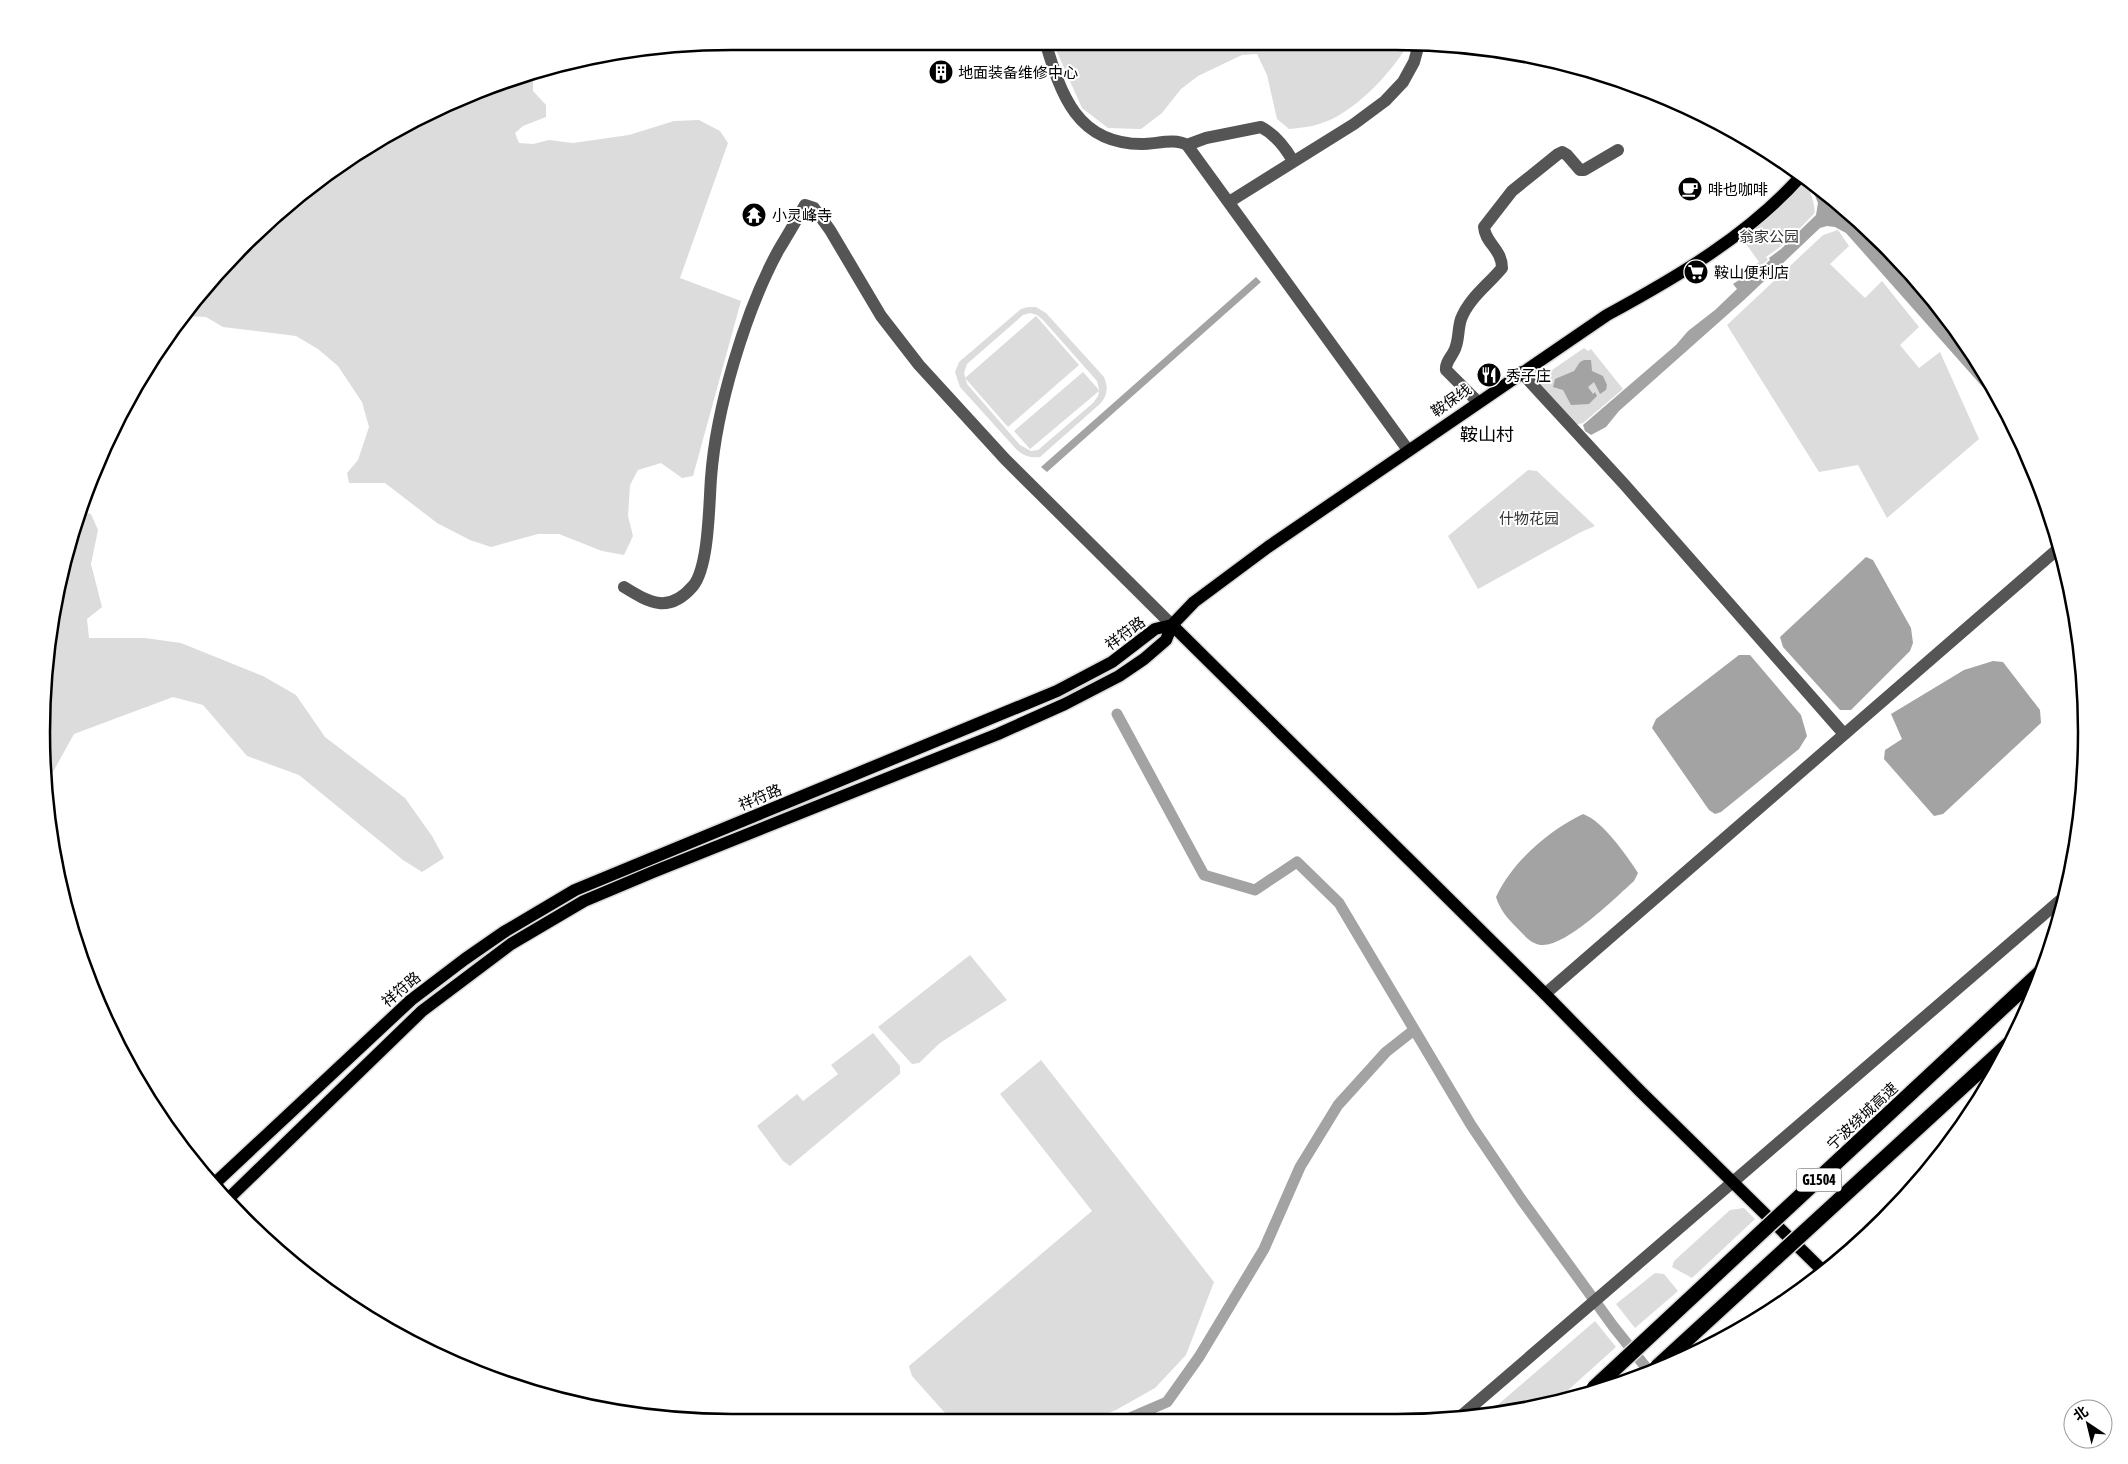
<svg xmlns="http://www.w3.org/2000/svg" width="2128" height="1464" viewBox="0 0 2128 1464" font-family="'Asap Condensed','Noto Sans SC',sans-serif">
<rect width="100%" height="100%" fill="#fff"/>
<path fill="#dcdcdc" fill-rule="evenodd" d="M1052 41H1396L1409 43C1391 73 1354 114 1319 124 1310 127 1299 128 1289 129L1277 119 1267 75 1257 54 1242 55 1198 76 1181 89 1162 113 1141 129 1108 128 1082 108Z
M533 72V91L546 105V117L523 126 515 133 519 143 533 144 549 140 573 143 629 135 674 121 699 120 720 131 728 143 680 278 741 301 693 476 682 478 661 463 638 470 630 485 628 516 633 536 624 555 602 551 559 534H538L491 547 470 540 437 523 385 483H349L347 473 358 460 369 427 362 402 338 366 318 349 296 336 223 327 206 317 185 316 212 277 348 158 467 94Z
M1805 177 1812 181C1806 192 1817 202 1814 214L1784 244 1766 257 1768 260 1755 270 1753 267 1759 262 1741 237Z
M1838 230 1849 246 1830 264 1865 298 1882 281 1919 327 1900 345 1919 368 1940 352 1979 439 1887 518 1858 465 1819 472 1727 325 1823 235Z
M1028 307H1036L1046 313 1104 377C1108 387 1108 394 1101 403L1040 457C1030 458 1024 456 1017 450L960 387 955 372 959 362 1021 309ZM1030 313 1037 315 1043 320 1097 381 1099 389V390L1083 372 1014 431 1030 449 1099 391 1098 396 1093 403 1038 450 1031 451 1020 445 967 384 964 373 967 364 1023 315Z
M1036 316 1079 365 1008 427 965 378Z
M1584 348 1588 351 1591 349 1623 389 1583 423 1574 425 1536 381Z
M1528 470 1537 471 1595 526 1581 532 1478 589 1448 536Z
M82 512 91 514 98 530 91 564 102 607 87 619 89 638H145L181 643 263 676 296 695 325 737 405 798 432 836 444 858 422 872 403 860 299 775 247 756 203 705 173 697 74 734 44 788 43 777 47 642Z
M970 955 1007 1000 940 1043 919 1063 912 1064 878 1027Z
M873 1033 900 1066V1074L790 1166 783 1161 757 1126 797 1094 803 1101 838 1074 831 1065Z
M1041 1060 1214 1282 1186 1355 1155 1388 1116 1410 1082 1423H954L912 1376 909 1366 1092 1211 1000 1094Z
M1744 1208 1755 1219 1692 1278 1672 1267 1674 1261 1730 1210Z
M1655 1273 1664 1274 1678 1291 1635 1328 1616 1304Z
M1595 1321 1616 1347 1556 1401 1530 1410 1487 1414Z"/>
<path fill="#a3a3a3" d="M1813 182 1856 218 1912 285 1954 328 1970 348 2003 410 1846 233 1835 227 1827 226 1820 228 1744 300 1619 411 1606 427 1591 435 1585 431 1583 425 1676 345 1688 331 1715 310 1737 289 1733 284 1745 276 1749 278 1770 260 1769 258 1781 249 1816 215 1818 203 1813 191Z
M1256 277 1261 282 1047 472 1041 467Z
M1584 360H1591L1592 371 1603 376 1607 385 1606 390 1600 394 1594 382 1588 387 1593 394 1595 392 1597 396 1589 404 1571 405 1563 390 1553 387 1555 379 1574 371 1580 362Z
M1866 557 1873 560 1911 628 1913 643 1910 651 1851 710H1840L1783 647 1780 637Z
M1739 655H1750L1801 715 1807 736 1799 749 1721 812 1715 814 1709 810 1652 728 1656 719Z
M1993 661 2003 662 2040 710 2041 723 1943 814 1934 816 1884 759 1885 750 1902 739 1891 714 1964 670Z
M1583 814C1603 821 1627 856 1638 873L1634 881C1615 898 1568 945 1543 945 1532 945 1525 936 1518 929 1508 919 1500 910 1496 897 1512 862 1548 831 1583 814Z"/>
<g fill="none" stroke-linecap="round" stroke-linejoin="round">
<path stroke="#a3a3a3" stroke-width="11" d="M1117 714 1204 875 1255 890 1297 862 1339 903 1471 1125 1521 1199 1613 1326 1648 1370
M1118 1423 1167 1402 1199 1357 1264 1249 1300 1167 1338 1105 1386 1052 1414 1030"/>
<defs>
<path id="major" d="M1172 625 1545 994 1640 1091 1823 1271
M214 1184 411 1000 465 959 504 932 575 890 1057 691 1112 662 1155 629 1172 625
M227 1200 422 1011 511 944 584 901 653 872 998 734 1065 704 1119 676 1144 659 1166 640 1172 625 1194 602 1268 547 1607 315C1677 277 1749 235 1802 175"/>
</defs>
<use href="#major" stroke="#dbdbdb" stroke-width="15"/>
<path stroke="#555" stroke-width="12" d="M1045 41C1061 95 1077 144 1142 144 1156 144 1175 138 1187 145L1408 450
M1187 145 1206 138 1261 127C1276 135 1285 147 1293 161
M1229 202 1354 124 1385 101 1403 82 1414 62 1419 44
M1521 372 1624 484 1844 734
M1478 402 1446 370C1445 361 1454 355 1456 346 1459 337 1458 328 1461 319 1469 298 1488 285 1502 268 1502 249 1485 243 1484 227L1512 191 1558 154 1562 152 1567 155 1580 170H1584L1618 150
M624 587C650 603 669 614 693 586 709 567 709 504 711 478 716 409 745 312 778 251 787 236 796 221 805 205L814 208 830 230 881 316 919 365 1005 459 1172 625
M1545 994 2059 548
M1461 1416 2064 897"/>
<use href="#major" stroke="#000" stroke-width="12"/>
<defs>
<path id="highway-bridge" d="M1657 1367 2009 1044
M1594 1388 2042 971"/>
</defs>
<use href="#highway-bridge" stroke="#dbdbdb" stroke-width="18" stroke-linecap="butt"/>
<use href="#highway-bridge" stroke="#000" stroke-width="15"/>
</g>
<defs>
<symbol id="building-disc" viewBox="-11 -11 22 22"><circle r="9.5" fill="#000" stroke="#fff"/><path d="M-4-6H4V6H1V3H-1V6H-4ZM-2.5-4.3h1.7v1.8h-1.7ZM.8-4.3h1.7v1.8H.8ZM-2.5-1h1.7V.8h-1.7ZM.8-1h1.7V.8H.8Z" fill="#fff"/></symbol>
<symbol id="cafe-disc" viewBox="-11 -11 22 22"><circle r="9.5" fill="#000" stroke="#fff"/><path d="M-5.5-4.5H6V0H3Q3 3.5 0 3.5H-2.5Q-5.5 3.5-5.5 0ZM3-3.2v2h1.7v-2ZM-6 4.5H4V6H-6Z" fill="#fff"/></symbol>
<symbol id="temple-disc" viewBox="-11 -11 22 22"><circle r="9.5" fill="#000" stroke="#fff"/><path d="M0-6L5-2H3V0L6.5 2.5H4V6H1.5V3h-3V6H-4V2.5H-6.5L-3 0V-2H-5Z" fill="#fff"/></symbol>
<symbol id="supermarket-disc" viewBox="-11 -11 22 22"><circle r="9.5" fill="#000" stroke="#fff"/><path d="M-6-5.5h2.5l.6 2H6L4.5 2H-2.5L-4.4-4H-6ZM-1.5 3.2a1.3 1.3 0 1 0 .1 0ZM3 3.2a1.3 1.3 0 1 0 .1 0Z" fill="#fff"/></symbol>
<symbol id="restaurant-disc" viewBox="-11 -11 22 22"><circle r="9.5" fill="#000" stroke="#fff"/><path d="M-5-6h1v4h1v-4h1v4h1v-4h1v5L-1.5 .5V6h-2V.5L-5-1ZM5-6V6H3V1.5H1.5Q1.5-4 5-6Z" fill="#fff"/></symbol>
</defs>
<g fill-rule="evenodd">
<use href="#building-disc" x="927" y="58" width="28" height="28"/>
<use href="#cafe-disc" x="1676" y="175" width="28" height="28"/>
<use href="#temple-disc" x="740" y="201" width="28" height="28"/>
<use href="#supermarket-disc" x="1682" y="258" width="28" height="28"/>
<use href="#restaurant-disc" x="1475" y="361" width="28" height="28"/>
</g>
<g text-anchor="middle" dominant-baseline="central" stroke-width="4" stroke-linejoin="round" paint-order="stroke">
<rect fill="#fff" stroke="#4c4c4c" stroke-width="1" x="1796.5" y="1168.5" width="45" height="23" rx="4"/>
<g font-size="14" font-weight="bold" fill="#000">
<text x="1819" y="1180">G1504</text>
</g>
<g font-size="15" fill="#000" stroke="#fff" text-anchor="start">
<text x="958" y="72">地面装备维修中心</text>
<text x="1708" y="189">啡也咖啡</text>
<text x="772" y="215">小灵峰寺</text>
<text x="1714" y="272">鞍山便利店</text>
<text x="1506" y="375">秀子庄</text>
</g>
<g font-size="15" fill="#333" stroke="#fff">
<text x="1769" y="236">翁家公园</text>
<text x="1529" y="518">什物花园</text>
</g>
<g font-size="15" fill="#000" stroke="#fff">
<text transform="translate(1451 400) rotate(-35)">鞍保线</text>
<text transform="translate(1125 633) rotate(-36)">祥符路</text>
<text transform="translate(760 797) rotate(-22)">祥符路</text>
<text transform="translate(401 989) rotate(-40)">祥符路</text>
<text transform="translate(1862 1116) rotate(-43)">宁波绕城高速</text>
</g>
<g font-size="18" fill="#000" stroke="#fff">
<text x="1487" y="434">鞍山村</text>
</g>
</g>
<path d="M0 0H2128V1464H0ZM732 50H1396A682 682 0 0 1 2078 732V732A682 682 0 0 1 1396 1414H732A682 682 0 0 1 50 732V732A682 682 0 0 1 732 50Z" fill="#fff" fill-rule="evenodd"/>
<path fill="none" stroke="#000" stroke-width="2.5" d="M732 50H1396A682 682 0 0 1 2078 732V732A682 682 0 0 1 1396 1414H732A682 682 0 0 1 50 732V732A682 682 0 0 1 732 50Z"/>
<g transform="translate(2088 1424) rotate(325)"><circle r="24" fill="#ffffff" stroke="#999999"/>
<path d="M0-4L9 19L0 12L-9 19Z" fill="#000000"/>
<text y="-8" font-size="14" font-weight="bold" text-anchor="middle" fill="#000000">北</text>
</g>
</svg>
